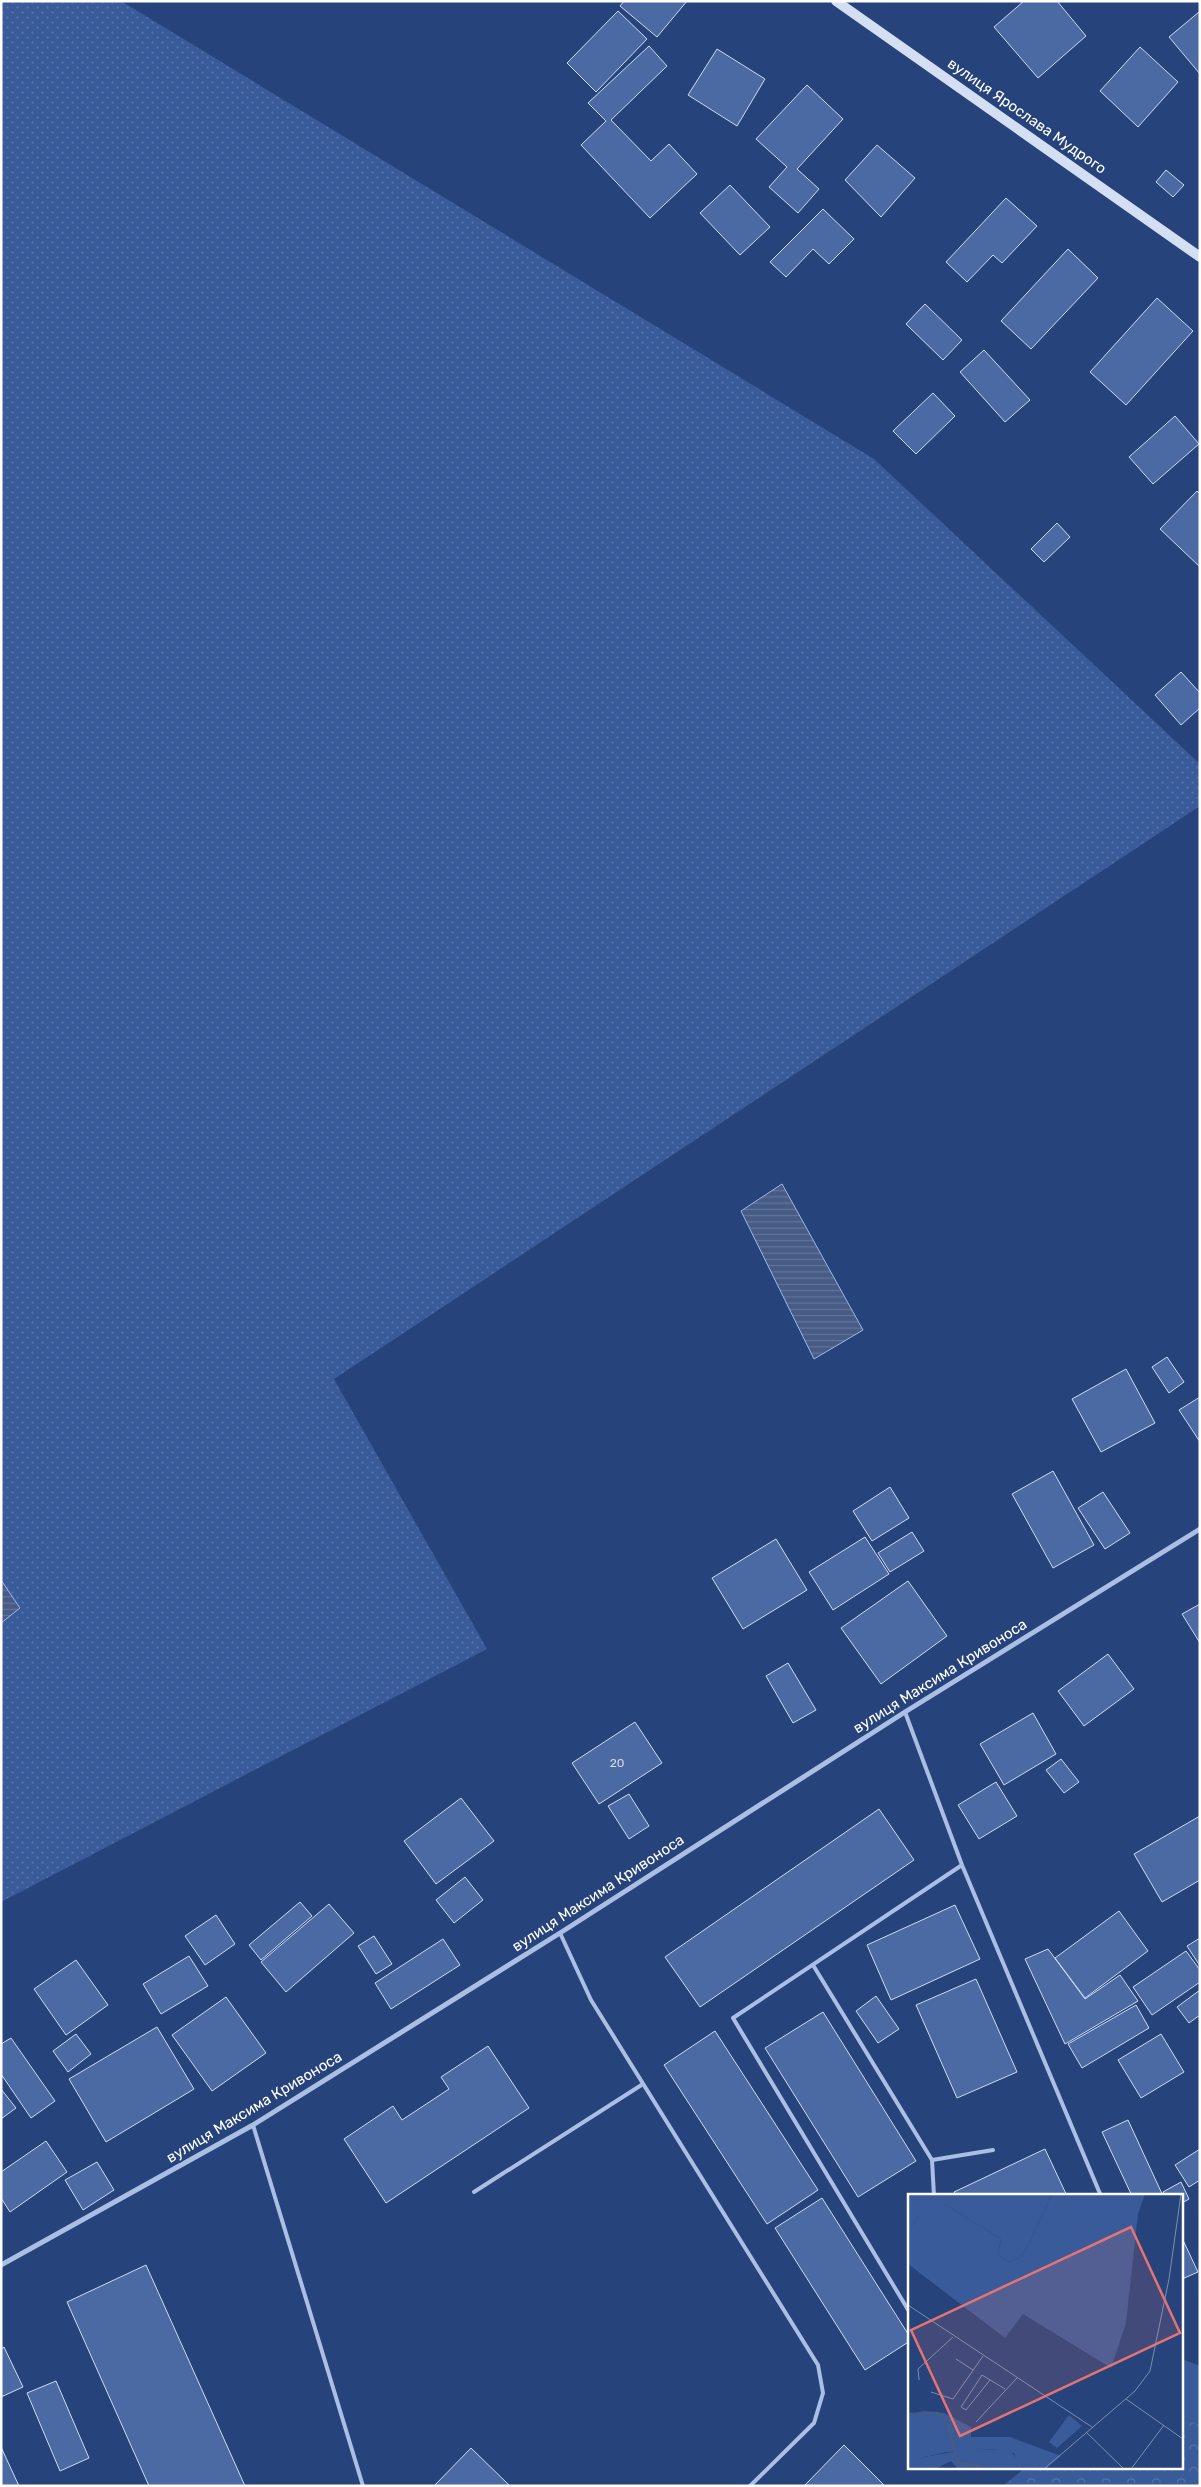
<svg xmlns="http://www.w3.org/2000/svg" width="1201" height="2487" viewBox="0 0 1201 2487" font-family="Rubik,sans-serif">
<defs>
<pattern id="forest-crowns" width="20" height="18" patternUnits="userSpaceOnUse" patternTransform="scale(1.25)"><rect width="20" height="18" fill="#3a5b99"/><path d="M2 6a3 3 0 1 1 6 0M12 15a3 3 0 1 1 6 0" fill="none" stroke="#5874a8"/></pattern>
<pattern id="garden-dots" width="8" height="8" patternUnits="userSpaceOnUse" patternTransform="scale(1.25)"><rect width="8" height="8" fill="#3a5b99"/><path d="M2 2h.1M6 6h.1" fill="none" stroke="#5874a8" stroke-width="1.8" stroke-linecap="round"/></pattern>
<pattern id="water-rules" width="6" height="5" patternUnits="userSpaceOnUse" patternTransform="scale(1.25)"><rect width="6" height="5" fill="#465b85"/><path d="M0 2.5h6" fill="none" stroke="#627497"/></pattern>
</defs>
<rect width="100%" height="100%" fill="#26437c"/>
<path fill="#3a5b99" d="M1182 2359 1200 2366V2425L1182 2417Z"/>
<path fill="url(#forest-crowns)" d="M1182 2417 1200 2425V2486H1003L1025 2468H1182Z"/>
<path fill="url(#garden-dots)" d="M1 1H121L874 459 1200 764V806L334 1379 487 1649 1 1902Z"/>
<path fill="url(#water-rules)" stroke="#a0b9e5" d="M782 1184 863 1330 814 1359 741 1211Z
M1 1580 20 1608 1 1623Z"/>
<path fill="#4b6aa3" stroke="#cedbf4" d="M624 1H687L657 37 620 6Z
M1024 1H1057L1086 36 1038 78 994 27Z
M618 11 647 39 596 92 567 63Z
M1199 12 1200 13V74L1169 37Z
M649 46 667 66 611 120 651 161 669 144 697 174 650 218 581 145 606 121 588 103Z
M1140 47 1178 82 1138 127 1100 91Z
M717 49 765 79 737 126 688 95Z
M807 85 843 119 797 169 819 189 798 213 769 187 787 167 756 139Z
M877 145 915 178 881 217 845 180Z
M1166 170 1184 185 1173 197 1156 182Z
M730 185 770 227 740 255 700 213Z
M1006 198 1037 226 1002 263 993 255 967 282 946 262Z
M823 209 854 239 829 264 813 249 786 277 770 262Z
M1068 249 1098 278 1031 349 1001 321Z
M1157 298 1193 331 1126 405 1090 372Z
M925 304 962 340 943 360 906 324Z
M984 350 1030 400 1005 422 960 372Z
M933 393 955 416 916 454 893 431Z
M1175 416 1199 444 1153 484 1129 457Z
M1197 491 1200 494V567L1160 529Z
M1057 523 1070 537 1044 562 1031 549Z
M1181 672 1200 693V708L1181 725 1155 695Z
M1167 1357 1184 1382 1169 1393 1152 1367Z
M1126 1369 1155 1423 1101 1452 1072 1399Z
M1200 1397V1442L1179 1410Z
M1053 1471 1094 1545 1053 1568 1012 1494Z
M890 1487 909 1518 872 1541 853 1511Z
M1103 1492 1130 1533 1105 1549 1078 1508Z
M912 1532 924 1551 890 1572 878 1553Z
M865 1537 889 1574 833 1610 809 1572Z
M776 1539 807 1590 743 1629 712 1578Z
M908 1581 947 1636 881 1684 841 1628Z
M1200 1604V1643L1182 1614Z
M1108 1654 1134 1689 1084 1726 1058 1691Z
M788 1663 816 1710 793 1723 766 1676Z
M1033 1713 1056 1754 1004 1785 980 1744Z
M635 1722 662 1763 599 1804 572 1763Z
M1061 1759 1079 1782 1064 1793 1046 1770Z
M996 1782 1017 1816 979 1839 958 1805Z
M629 1794 649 1826 629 1839 608 1806Z
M461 1798 494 1841 436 1884 404 1841Z
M879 1809 914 1860 700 2007 665 1957Z
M1200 1816V1880L1162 1902 1134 1854Z
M465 1877 483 1900 454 1923 436 1900Z
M300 1902 312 1916 261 1960 249 1945Z
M329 1904 354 1933 286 1992 261 1962Z
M955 1905 980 1959 891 2000 867 1945Z
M1119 1911 1148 1951 1085 1998 1055 1958Z
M216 1915 235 1944 205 1965 185 1936Z
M374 1936 392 1964 376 1974 358 1946Z
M1200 1938V1966L1187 1946Z
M443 1939 460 1965 391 2009 375 1983Z
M1048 1949 1085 1999 1120 1975 1138 2001 1065 2044 1025 1959Z
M1186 1951 1200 1970V1982L1152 2015 1133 1987Z
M189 1956 208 1986 161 2014 143 1984Z
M76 1960 108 2005 66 2035 34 1989Z
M976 1979 1017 2072 957 2098 916 2005Z
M1200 1990V2015L1189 2023 1177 2007Z
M876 1996 899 2029 878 2043 856 2011Z
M226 1997 266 2053 212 2091 172 2035Z
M1136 2005 1149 2028 1082 2068 1068 2044Z
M823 2012 916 2161 858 2197 765 2048Z
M157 2027 194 2089 106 2142 69 2079Z
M715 2031 818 2190 767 2224 664 2065Z
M76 2034 91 2054 68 2072 53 2051Z
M1161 2034 1184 2072 1141 2098 1118 2060Z
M11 2038 55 2101 31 2118 1 2074V2044Z
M488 2046 529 2108 386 2203 344 2139 393 2106 402 2120 449 2089 441 2077Z
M1 2089 16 2108 1 2119Z
M1128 2120 1163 2196H1132L1102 2132Z
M46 2141 67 2172 10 2212 1 2198V2172Z
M1045 2149 1067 2196H956L954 2192Z
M1200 2149V2180L1189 2187 1175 2165Z
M97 2162 114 2190 83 2210 65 2180Z
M1181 2182 1189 2199 1182 2203V2196H1165L1163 2192Z
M822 2198 910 2337V2341L865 2370 775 2228Z
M1182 2238 1198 2272 1182 2279Z
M146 2265 245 2486H149L67 2302Z
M4 2347 23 2387 1 2397V2349Z
M56 2381 89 2458 60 2471 27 2393Z
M844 2445 885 2486H804Z
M1 2447 19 2486H1Z
M471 2448 510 2486H434Z"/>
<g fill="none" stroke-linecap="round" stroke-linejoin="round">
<path stroke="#abbfe4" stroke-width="4" d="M905 1712 962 1865 1101 2196
M560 1933 591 2000 818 2365 823 2393 814 2423 750 2486
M813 1965 932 2160 934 2196
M253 2125 363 2486
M932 2160 993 2150
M474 2192 643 2084
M910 2313 733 2018 962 1865"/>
<path stroke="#abbfe4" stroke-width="5" d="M1 2265 253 2125 560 1933 905 1712 1200 1529"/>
<path stroke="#d4dff4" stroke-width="10" d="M836 1 1200 257"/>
</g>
<g text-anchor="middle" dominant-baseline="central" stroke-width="4" stroke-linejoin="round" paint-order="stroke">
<g font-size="12" fill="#d2dae8">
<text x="617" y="1763">20</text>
</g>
<g font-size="15" fill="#fff" stroke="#26437c">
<text transform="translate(1027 116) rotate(35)">вулиця Ярослава Мудрого</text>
<text transform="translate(940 1676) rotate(-32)">вулиця Максима Кривоноса</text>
<text transform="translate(598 1893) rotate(-33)">вулиця Максима Кривоноса</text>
<text transform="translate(254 2107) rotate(-31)">вулиця Максима Кривоноса</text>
</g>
</g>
<g transform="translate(908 2194)">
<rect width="275" height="275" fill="#26437c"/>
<path d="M0 0H144L120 52 111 64 100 68 90 61 93 45 38 11 20 6 5 31 0 29ZM15 217 36 219 63 233V243H102L153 262 137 275H109L106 259 82 255 38 258 0 267V222Z" fill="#3a5b99"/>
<path d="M40 222 56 231 58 239 55 242 38 246 30 242 32 226ZM61 255 102 256 108 265 109 275H50L43 267 27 275H0V267L5 265Z" fill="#3a5b99"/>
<path d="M161 221 174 232 149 254 141 248Z" fill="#3a5b99"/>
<path d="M144 0H237L230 20 218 129 203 174 115 120 97 144 0 70V29L5 31 20 5 38 11 93 45 90 61 100 68 111 64 120 52Z" fill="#3a5b99"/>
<path fill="none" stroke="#465b85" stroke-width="2.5" d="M0 220 29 219 39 225 50 269 69 271 72 275"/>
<path fill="none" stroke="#7d8eb0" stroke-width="1" d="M0 111 184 233M48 165 65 176M11 186 10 175 45 143M82 186 58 216 53 213 74 181 97 195M23 198 45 205 75 162M218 205 275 245M68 228 109 184M178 238 216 275M136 275 227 197 242 177 261 85 273 0M223 275 256 231"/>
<path fill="#e47373" fill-opacity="0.15" stroke="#e47373" stroke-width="2.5" d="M223 33 272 139 52 242 3 136Z"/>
<rect width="275" height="275" fill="none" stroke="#fff" stroke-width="2.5"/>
</g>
<rect width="1201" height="2487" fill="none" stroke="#ffffff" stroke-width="5"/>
</svg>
